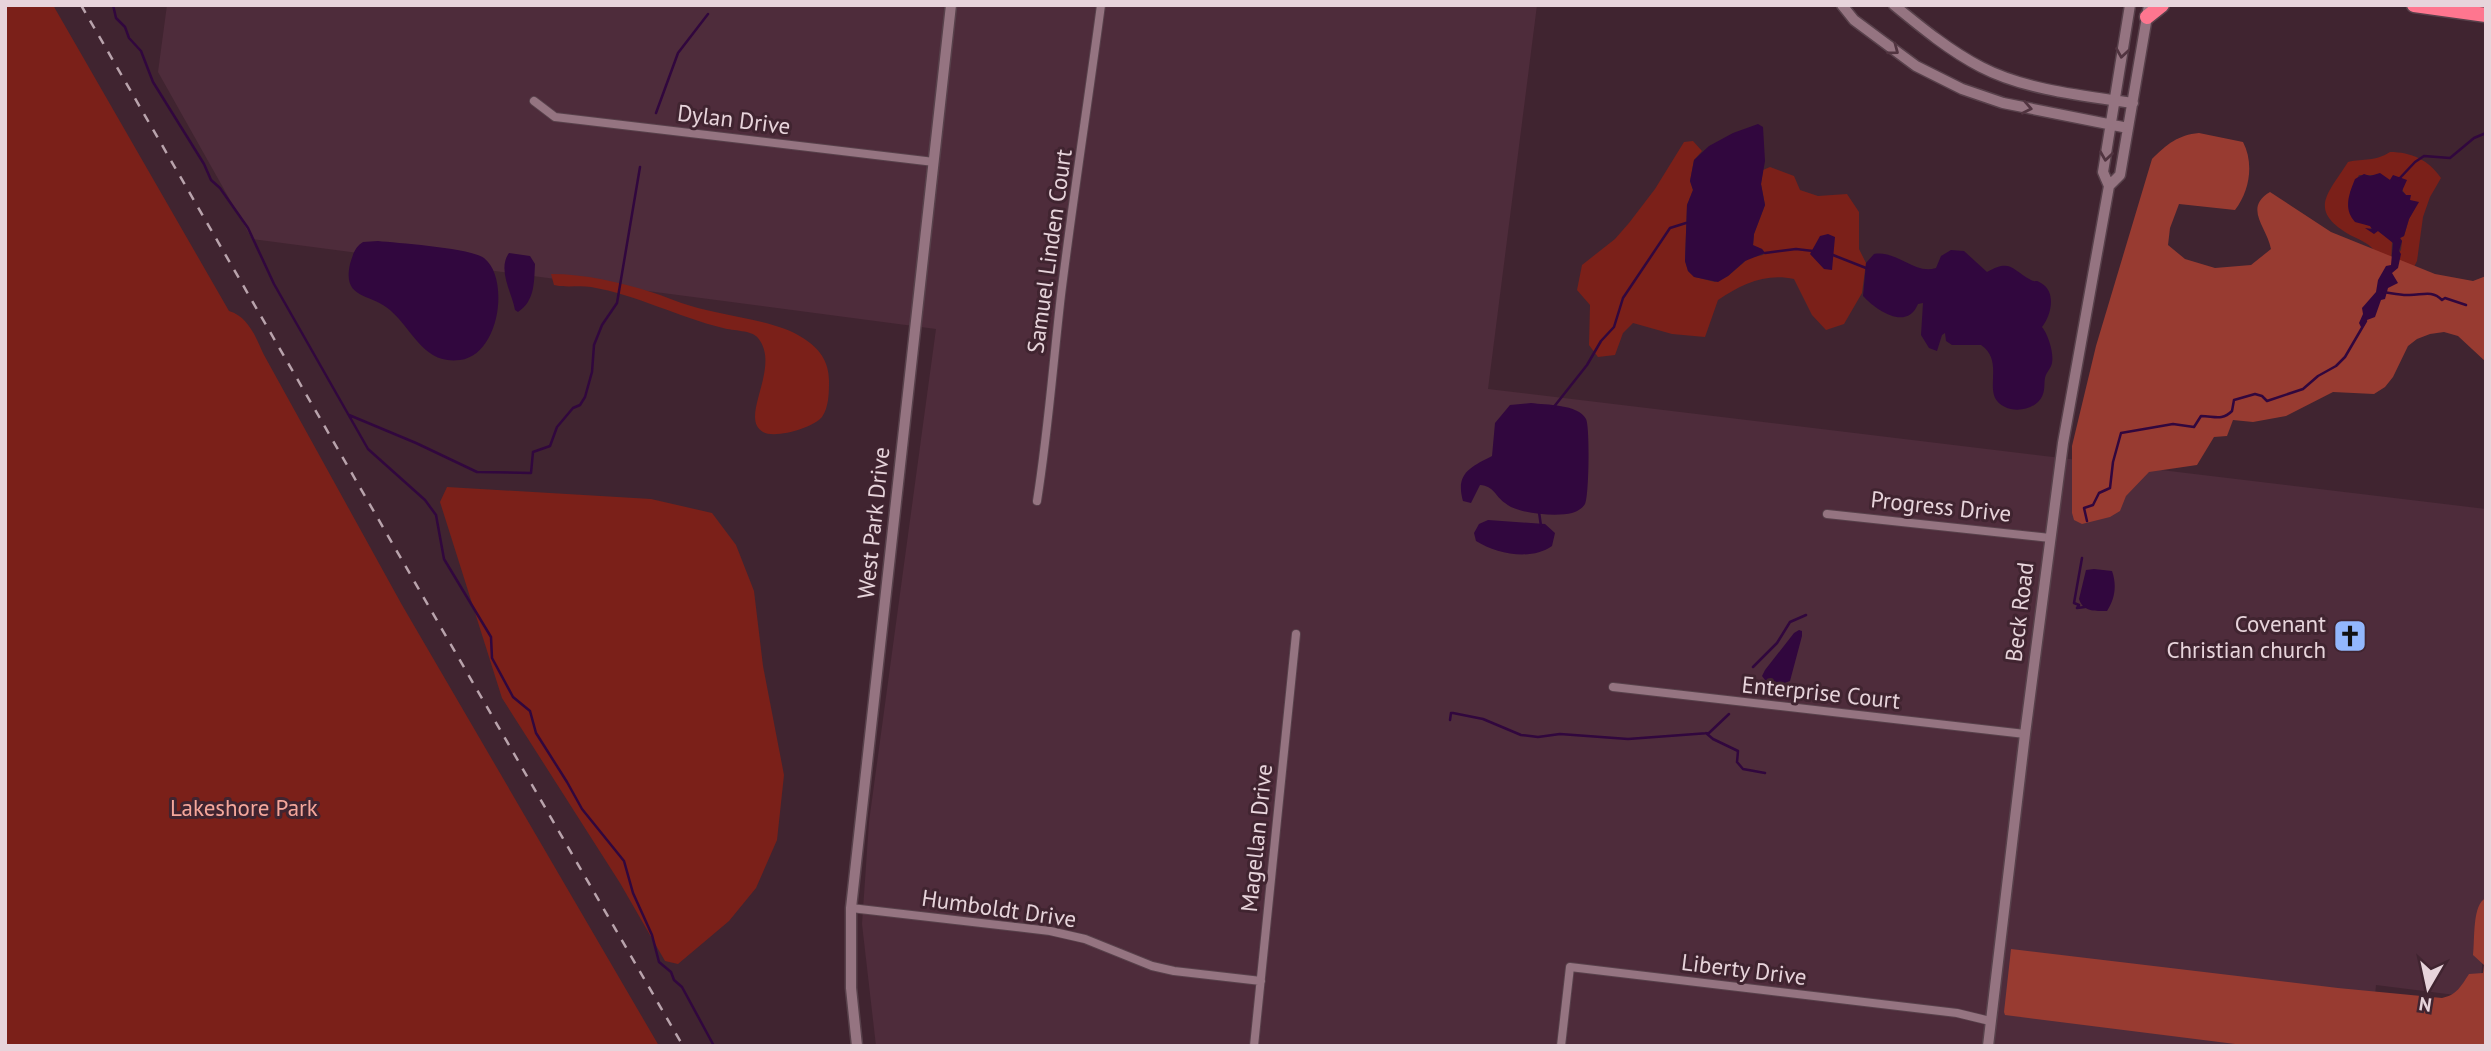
<svg xmlns="http://www.w3.org/2000/svg" width="2491" height="1051" viewBox="0 0 2491 1051" font-family="'PT Sans',sans-serif">
<rect width="100%" height="100%" fill="#402430"/>
<path fill="#4e2c3b" d="M167 5H1537L1488 389 2486 509V926L2479 998 2376 985 2370 1046H876L862 924 869 822 936 329 252 239 158 72Z"/>
<path fill="#7b2019" fill-rule="evenodd" d="M5 5H53L229 311C249 317 256 338 264 355L402 605 659 1046H5Z
M1693 141 1702 151 1694 160 1690 181 1693 190 1687 205 1685 261 1688 271 1695 277 1715 282 1728 276 1749 258 1763 255 1765 253 1762 249 1753 246 1754 234 1765 205 1761 184 1763 170 1770 167 1794 176 1800 190 1818 196 1847 194 1859 212V249L1866 263 1862 293 1844 324 1826 330 1812 315 1794 279C1765 273 1742 284 1718 300L1705 337 1672 334 1633 323 1623 333 1615 355 1598 357 1589 345 1590 305 1577 290 1582 265 1615 239 1629 223 1655 189 1684 142Z
M2390 152C2411 152 2429 160 2441 178L2430 197 2423 217 2417 261 2391 312C2386 293 2385 265 2373 249 2368 243 2358 239 2350 235 2307 210 2328 194 2348 162 2365 158 2374 162 2390 152ZM2359 175H2373L2390 180 2393 176 2402 186 2403 191 2406 195H2410L2409 198 2415 208 2409 219 2404 236 2400 238 2402 241 2401 250 2391 265 2392 241 2378 231 2366 228 2370 229 2372 227 2365 224 2350 192Z
M551 274C585 274 619 282 651 292 664 296 677 302 691 306 723 316 776 320 803 338 819 348 829 361 829 381 829 392 829 407 822 417 813 428 775 439 763 432 738 418 782 367 758 338 752 330 733 331 723 328 678 317 637 295 591 287 579 285 567 288 554 285Z
M447 487 651 499 712 513 736 545 754 591 763 666 784 775 777 840 756 888 729 921 678 964 665 961 620 883 502 698 440 502Z"/>
<path fill="#983b31" d="M2199 133 2243 142C2254 163 2250 191 2235 210L2179 204 2170 228 2168 245 2185 259 2215 268 2251 265 2271 249C2267 227 2243 208 2270 192L2331 232 2435 274 2473 281 2486 276V362L2458 336 2444 332 2430 334 2417 339 2408 346 2393 377 2385 387 2374 394 2333 392 2286 416 2253 422 2233 420 2227 436 2214 437 2197 465 2149 472 2126 496 2120 511 2110 517 2082 524 2074 520 2072 513V446L2096 346 2152 159C2167 144 2178 135 2199 133Z
M2486 898V1046H2251L2005 1015 2004 1012 2011 949 2338 988 2442 998C2457 995 2461 986 2469 974L2483 973 2484 965 2473 955C2475 940 2472 904 2486 898Z"/>
<path fill="#31073e" d="M1758 124 1763 127 1765 161 1761 184 1765 205 1754 234 1753 245 1762 249 1765 253 1745 261 1728 276 1718 282 1694 277 1688 271 1685 261 1687 205 1693 190 1690 181 1694 160 1709 146 1733 133Z
M2380 173 2390 180 2393 175 2407 180 2402 191 2406 195H2411L2410 200 2419 202 2409 219 2404 236 2400 238 2402 241 2399 251 2401 254 2398 268 2392 273 2398 283 2388 288 2385 299 2381 300 2375 317 2367 320 2362 329 2359 323 2363 314 2362 308 2376 292 2378 280 2386 266 2391 265 2393 243 2378 231 2374 234 2365 228 2372 229 2370 226 2355 222C2343 209 2349 194 2355 179L2364 174 2370 176Z
M1828 234 1835 237 1832 270 1824 269 1810 254 1820 236Z
M378 241C398 243 471 248 484 258 510 278 500 355 460 360 424 365 413 330 390 310 371 293 342 300 350 264 353 254 355 247 363 242Z
M1951 250 1964 251 1987 272C2011 258 2012 270 2031 280 2037 283 2034 279 2041 283 2057 292 2051 316 2042 327 2048 334 2054 353 2052 363 2051 369 2046 372 2045 378 2044 383 2045 389 2043 394 2038 409 2017 413 2005 407 1979 395 2007 363 1981 345H1952L1946 341 1945 333 1942 335 1937 351 1929 348 1921 335 1923 303 1918 304C1907 331 1877 311 1863 296L1866 263 1874 254C1898 250 1914 275 1936 268L1941 256Z
M509 253 530 256 535 264C534 282 535 301 518 312L515 310C512 293 497 269 509 253Z
M1531 403C1546 405 1578 404 1586 419 1590 426 1589 497 1585 504 1583 508 1576 512 1572 513 1557 517 1517 514 1505 503 1495 496 1494 486 1480 485L1471 503 1463 501C1455 473 1471 467 1492 456L1495 423 1510 405Z
M1488 520 1545 524 1555 533 1552 546C1531 561 1497 554 1476 541L1474 533 1479 524Z
M2094 569 2112 571C2117 585 2115 599 2107 611 2095 611 2083 612 2079 599L2086 570Z
M1799 630 1802 631V636L1790 681 1782 684 1765 680 1762 676 1765 670 1794 633Z"/>
<g fill="none" stroke-linecap="round" stroke-linejoin="round">
<path stroke="#31073e" stroke-width="2.5" d="M113 5 116 18 125 27 129 38 141 51 153 82 204 164 211 180 220 188 248 228 274 284 368 449 425 500 436 515 444 559 491 637 492 658 513 697 530 711 536 733 567 782 582 809 624 861 633 893 652 935 659 962 671 972 674 980 682 987 714 1046
M656 113 678 53 708 14
M2399 179 2415 162 2424 156 2450 158 2474 138 2486 133
M1765 253 1796 249 1813 251
M1833 255 1866 268
M2383 292C2391 293 2399 295 2407 295 2421 296 2431 289 2442 300L2445 298 2466 305
M1553 408 1587 365 1601 341 1614 327 1623 298 1670 228 1686 223
M349 415 416 443 477 472 531 473 533 452 550 446 557 427 573 408 580 405 585 397 592 372 594 345 602 325 617 303 640 167
M1539 512 1541 526
M2087 521 2084 508 2093 505 2099 493 2110 488 2113 462 2121 433 2173 424 2194 427 2201 416C2214 416 2222 421 2232 411L2234 400 2255 394 2262 396 2267 401 2303 389 2318 376 2336 366 2345 357 2366 321
M2082 558 2074 603 2079 605 2077 608 2085 607
M1753 667 1777 643 1790 622 1806 615
M1450 720 1451 713H1453L1483 719 1521 735 1538 737 1560 734 1628 739 1709 733 1729 714
M1706 733 1713 739 1738 751 1737 762 1743 769 1765 773"/>
<defs>
<path id="street" d="M534 101 555 117 934 162
M1037 501C1048 433 1053 364 1061 295 1073 198 1088 102 1101 5
M1827 514 2050 538
M1613 687 2025 734
M851 908 1050 931 1085 939 1152 966 1174 971 1261 981
M1254 1046 1296 634
M1561 1046 1570 967 1957 1013 1990 1021"/>
<path id="secondary" d="M1842 5 1854 20 1916 66 1962 89 2003 103 2128 128
M1894 5C1922 28 1950 51 1981 67 2025 90 2085 96 2133 103
M2109 186 2103 172 2130 5
M857 1046 851 988V908L951 5
M1988 1046 2025 734 2063 443 2109 186 2120 175 2149 5"/>
<path id="highway" d="M2414 5 2486 15
M2147 17 2162 5"/>
</defs>
<use href="#street" stroke="#58414b" stroke-width="10"/>
<use href="#secondary" stroke="#58414b" stroke-width="13"/>
<use href="#highway" stroke="#58414b" stroke-width="17"/>
<use href="#street" stroke="#957481" stroke-width="8"/>
<use href="#secondary" stroke="#957481" stroke-width="10"/>
<use href="#highway" stroke="#fe768f" stroke-width="14"/>
<path stroke="#b9a3ac" stroke-width="2.5" stroke-dasharray="9 9" stroke-linecap="butt" d="M81 5 683 1046"/>
</g>
<defs><path id="oneway-chevron" d="M-2-3.5L2.5 0L-2 3.5" fill="none" stroke-width="1.6" stroke-linecap="round" stroke-linejoin="round" transform="scale(1.75)"/></defs>
<g stroke="#513440">
<use href="#oneway-chevron" transform="translate(1894 50) rotate(37)"/>
<use href="#oneway-chevron" transform="translate(2122 53) rotate(99)"/>
<use href="#oneway-chevron" transform="translate(2027 108) rotate(11)"/>
<use href="#oneway-chevron" transform="translate(2106 156) rotate(98)"/>
</g>
<defs>
<symbol id="church-square" viewBox="-11 -11 22 22"><rect x="-9" y="-9" width="18" height="18" rx="4" fill="#92b7fd" stroke="#402430"/><path d="M-1.2-6h2.4v3.5h3.3v2.4h-3.3V6h-2.4V-.1h-3.3v-2.4h3.3Z" fill="#111"/></symbol>
</defs>
<g fill-rule="evenodd">
<use href="#church-square" x="2331" y="617" width="38" height="38"/>
</g>
<g text-anchor="middle" dominant-baseline="central" stroke-width="6" stroke-linejoin="round" paint-order="stroke">
<g font-size="23" fill="#e7d4db" stroke="#402430">
<text transform="translate(734 119) rotate(7)">Dylan Drive</text>
<text transform="translate(1049 251) rotate(-82)">Samuel Linden Court</text>
<text transform="translate(1941 506) rotate(6)">Progress Drive</text>
<text transform="translate(873 523) rotate(-84)">West Park Drive</text>
<text transform="translate(2019 612) rotate(-83)">Beck Road</text>
<text transform="translate(1821 692) rotate(6)">Enterprise Court</text>
<text transform="translate(1256 838) rotate(-84)">Magellan Drive</text>
<text transform="translate(999 908) rotate(8)">Humboldt Drive</text>
<text transform="translate(1744 969) rotate(7)">Liberty Drive</text>
</g>
<g font-size="23" fill="#e7d4db" stroke="#402430" text-anchor="end">
<text x="2326" y="623">Covenant<tspan x="2326" dy="26">Christian church</tspan></text>
</g>
<g font-size="23" fill="#f5a79b" stroke="#402430">
<text x="244" y="807">Lakeshore Park</text>
</g>
</g>
<rect width="2491" height="1051" fill="none" stroke="#e7d4db" stroke-width="14"/>
<g transform="translate(2428 988) rotate(189)" stroke="#402430" stroke-width="5" paint-order="stroke">
<path d="M0-5L12 26L0 18L-12 26Z" fill="#e7d4db"/>
<text y="-10" font-size="19" font-weight="bold" text-anchor="middle" fill="#e7d4db">N</text>
</g>
</svg>
